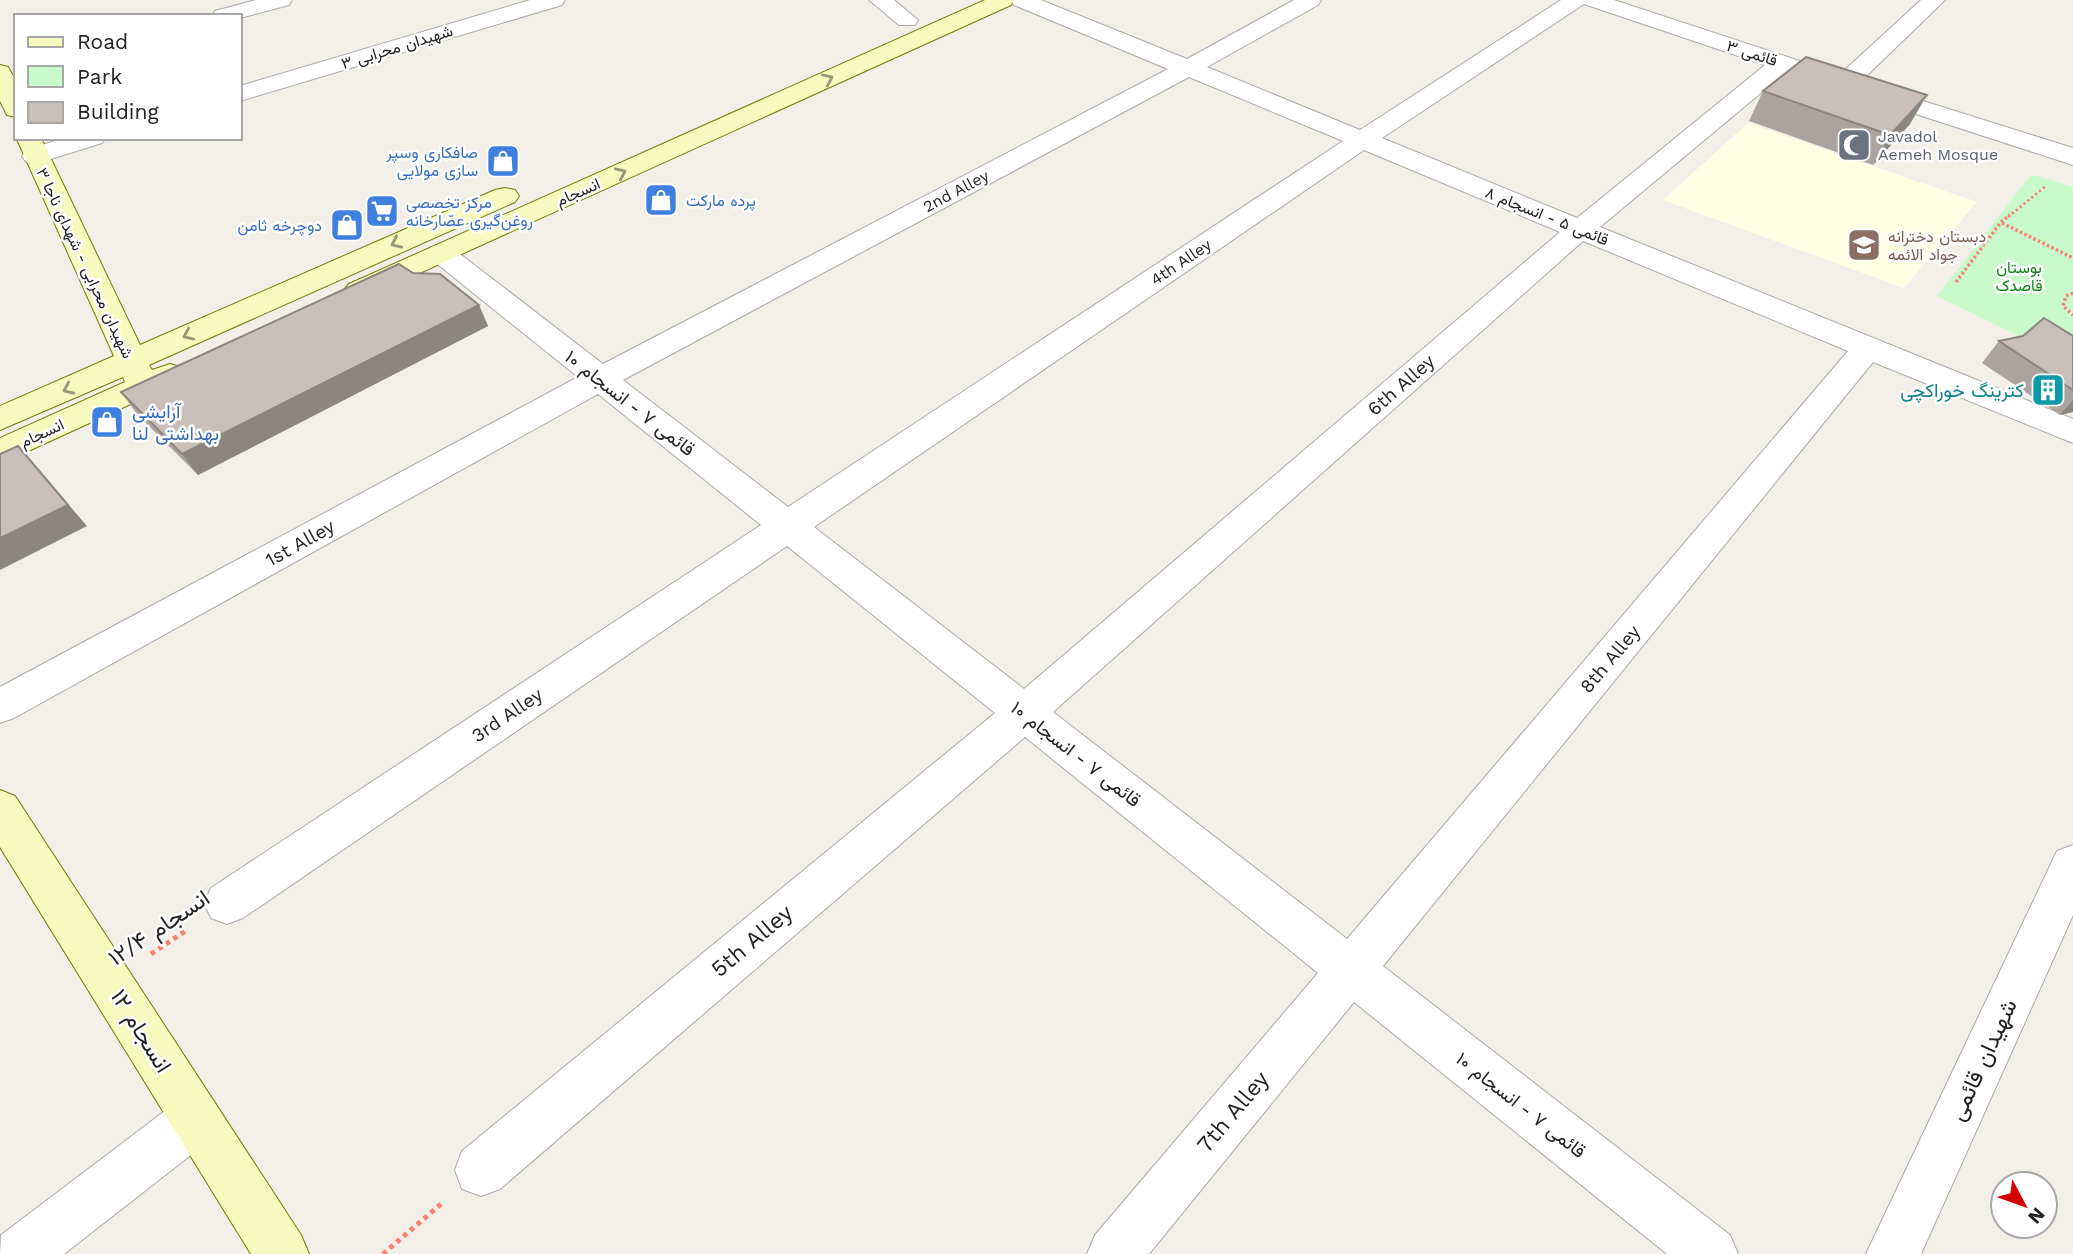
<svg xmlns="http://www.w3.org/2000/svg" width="2073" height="1254" viewBox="0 0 2073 1254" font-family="'Work Sans',Vazirmatn,sans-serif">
<rect width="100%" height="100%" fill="#f2efe9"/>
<path fill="#ffffe5" d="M1748 123 1977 202 1904 288 1663 200Z"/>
<path fill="#c8facc" d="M2030 176H2038L2073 187V368L2027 340 1937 296Z"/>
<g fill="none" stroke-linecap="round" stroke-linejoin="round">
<defs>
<path id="street" d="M256 0H292L289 5 240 18V16H212L215 11Z
M530 0H565L562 5 240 101V86Z
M869 0H894L918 20 915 25H899Z
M1011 0H1041L1187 59 1294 0H1321L1318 5 1207 67 1360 130 1561 0H1614L1809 64 1813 69 1809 74 1801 76 1786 72 1600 227 2073 419V443L1873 362 1383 966 1730 1235 1738 1254H1667L1354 1002 1149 1254H1087L1095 1235 1318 973 1025 737 500 1189 481 1196 462 1189 455 1170 462 1151 995 713 787 546 243 918 227 924 211 918 204 903 211 888 761 525 598 394 14 718 0 723V687L578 377 431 259 427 253 431 247 441 244 451 247 603 364 1168 69 1014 5ZM1584 4 1765 65 1577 218 1382 138ZM1189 77 1343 141 788 507 623 380ZM1364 150 1560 232 1024 689 814 527ZM1583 241 1848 351 1347 939 1053 712Z
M1921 0H1945L1854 88 1845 90 1836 88 1833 83 1836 78Z
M1869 84 2073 148V165L1860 96 1857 91 1860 86Z
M65 138H106L102 143 35 164 26 162 22 156 26 150Z
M2073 845V915L1921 1254H1866L2057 851Z
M196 1093 214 1101 222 1119 214 1137 64 1254H0L1 1235 178 1101Z"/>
<path id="secondary" d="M985 0H1014L1011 5 369 296 359 299 349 296 344 290 349 284Z
M0 65 8 67 16 81V117L7 115 0 101Z
M16 137 41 138 140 345 495 190 505 188 515 190 519 196 515 202 149 365 152 370 170 364 181 367 186 374 181 381 0 464V438L125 382 123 377 0 430V406L114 356Z
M0 790 15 796 301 1235 309 1254H251L0 847Z"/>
</defs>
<use href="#street" stroke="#a9a9a9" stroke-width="2"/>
<use href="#secondary" stroke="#707d05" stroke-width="2"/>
<path stroke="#fa8072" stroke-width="2.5" stroke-dasharray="2.5 2.5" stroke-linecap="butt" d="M2008 217 2046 186"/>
<path stroke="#fa8072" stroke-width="3.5" stroke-dasharray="2.5 2.5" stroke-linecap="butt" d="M2002 223 2073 258
M1956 282 2001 222 2010 215
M2073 293 2066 296 2063 306 2073 315"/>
<path stroke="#fa8072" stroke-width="5" stroke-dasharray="4.5 4.5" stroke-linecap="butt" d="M151 954 187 930
M383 1254 441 1204"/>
<use href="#street" fill="#fff" fill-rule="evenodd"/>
<use href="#secondary" fill="#f7fabf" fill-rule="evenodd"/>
</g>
<path fill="#aba49e" d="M1763 91 1910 124 1873 165 1749 121Z
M413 273 479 305 488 326 198 475 137 414 121 392Z
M2073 336V412L2060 415 1982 363 1999 341Z"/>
<path fill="#8b8681" d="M1927 95 1910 124 1873 165 1890 135Z
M479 305 488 326 198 475 182 454Z
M2073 400V412L2060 415Z
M18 446 87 526 0 570V538Z"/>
<path fill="#c7bfb8" stroke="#8b8681" stroke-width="2" d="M1806 57 1927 95 1890 135 1763 91Z
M399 264 413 273 440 274 479 305 182 454 121 392Z
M2044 318 2073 336V390L1999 341 2023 336Z
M18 446 68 505 0 538V454Z"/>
<defs><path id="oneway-chevron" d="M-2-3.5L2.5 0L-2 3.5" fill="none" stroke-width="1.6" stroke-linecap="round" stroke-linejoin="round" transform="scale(1.75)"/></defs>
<g stroke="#979978">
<use href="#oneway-chevron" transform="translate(828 79) rotate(-24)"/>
<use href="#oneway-chevron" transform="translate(621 173) rotate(-24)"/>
<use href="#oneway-chevron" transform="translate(396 243) rotate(156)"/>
<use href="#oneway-chevron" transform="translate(188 335) rotate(156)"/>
<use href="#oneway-chevron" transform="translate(68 389) rotate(156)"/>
</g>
<defs>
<symbol id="mosque-square" viewBox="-11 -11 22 22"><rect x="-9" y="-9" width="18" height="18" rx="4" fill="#6b7280" stroke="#fff"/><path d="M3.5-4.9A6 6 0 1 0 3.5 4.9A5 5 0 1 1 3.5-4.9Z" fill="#fff"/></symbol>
<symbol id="shop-square" viewBox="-11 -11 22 22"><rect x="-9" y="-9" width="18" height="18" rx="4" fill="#3f7fe0" stroke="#fff"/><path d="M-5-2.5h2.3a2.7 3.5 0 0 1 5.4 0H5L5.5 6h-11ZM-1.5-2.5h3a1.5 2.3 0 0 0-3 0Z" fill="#fff"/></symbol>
<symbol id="supermarket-square" viewBox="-11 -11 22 22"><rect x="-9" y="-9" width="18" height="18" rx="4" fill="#3f7fe0" stroke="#fff"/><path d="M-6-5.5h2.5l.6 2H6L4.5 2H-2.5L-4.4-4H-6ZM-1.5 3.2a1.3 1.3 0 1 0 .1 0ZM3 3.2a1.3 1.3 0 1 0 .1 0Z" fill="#fff"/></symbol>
<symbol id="school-square" viewBox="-11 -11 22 22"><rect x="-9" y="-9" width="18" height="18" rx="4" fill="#8d6e63" stroke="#fff"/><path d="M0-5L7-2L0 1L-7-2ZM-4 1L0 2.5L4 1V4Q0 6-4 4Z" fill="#fff"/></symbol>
<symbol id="building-square" viewBox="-11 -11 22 22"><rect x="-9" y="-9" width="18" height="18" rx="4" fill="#0f9aa8" stroke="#fff"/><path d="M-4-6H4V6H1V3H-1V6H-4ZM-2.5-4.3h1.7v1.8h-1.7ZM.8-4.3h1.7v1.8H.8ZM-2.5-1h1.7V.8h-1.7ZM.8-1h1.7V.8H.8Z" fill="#fff"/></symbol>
</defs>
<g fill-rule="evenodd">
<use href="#mosque-square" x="1835" y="126" width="38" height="38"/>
<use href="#shop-square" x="484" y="142" width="38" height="38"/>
<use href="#shop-square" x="642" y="181" width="38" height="38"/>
<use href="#supermarket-square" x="363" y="192" width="38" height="38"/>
<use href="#shop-square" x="328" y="206" width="38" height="38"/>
<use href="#school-square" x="1845" y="226" width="38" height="38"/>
<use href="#building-square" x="2029" y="371" width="38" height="38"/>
<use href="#shop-square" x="88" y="403" width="38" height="38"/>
</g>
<g text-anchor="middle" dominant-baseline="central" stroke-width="5" stroke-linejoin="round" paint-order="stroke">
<g font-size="16" fill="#222" stroke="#fff">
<text transform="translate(397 47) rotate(-17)">شهیدان محرابی ۳</text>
<text transform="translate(1752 53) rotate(18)">قائمی ۳</text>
<text transform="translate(956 191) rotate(-28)">2nd Alley</text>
<text transform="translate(578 192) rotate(-24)">انسجام</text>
<text transform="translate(1547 216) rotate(22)">قائمی ۵ - انسجام ۸</text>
<text transform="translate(1181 262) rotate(-34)">4th Alley</text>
<text transform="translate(85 263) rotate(65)">شهیدان محرابی - شهدای ناجا ۳</text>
<text transform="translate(42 433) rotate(-25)">انسجام</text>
</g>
<g font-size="16" fill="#5b616d" stroke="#fff" text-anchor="start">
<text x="1878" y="136">Javadol<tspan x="1878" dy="18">Aemeh Mosque</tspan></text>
</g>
<g font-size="16" fill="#366cbe" stroke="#fff" text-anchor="end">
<text x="478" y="152">صافکاری وسپر<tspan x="478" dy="18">سازی مولایی</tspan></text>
<text x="686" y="200" text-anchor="start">پرده مارکت</text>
<text x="406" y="202" text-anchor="start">مرکز تخصصی<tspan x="406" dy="18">روغن‌گیری عصّارخانه</tspan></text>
<text x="322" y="225">دوچرخه ثامن</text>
</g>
<g font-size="16" fill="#785e54" stroke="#fff" text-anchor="start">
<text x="1888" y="236">دبستان دخترانه<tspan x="1888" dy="18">جواد الائمه</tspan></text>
</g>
<g font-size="16" fill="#0c8416" stroke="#fff">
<text x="2019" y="267">بوستان<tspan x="2019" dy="18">قاصدک</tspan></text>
</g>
<g font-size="19" fill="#222" stroke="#fff">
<text transform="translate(1401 385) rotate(-41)">6th Alley</text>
<text transform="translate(630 403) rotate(38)">قائمی ۷ - انسجام ۱۰</text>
<text transform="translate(300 543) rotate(-29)">1st Alley</text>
<text transform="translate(1610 659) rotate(-50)">8th Alley</text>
<text transform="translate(507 715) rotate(-34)">3rd Alley</text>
<text transform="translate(1076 754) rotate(38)">قائمی ۷ - انسجام ۱۰</text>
<text transform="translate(1521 1105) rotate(38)">قائمی ۷ - انسجام ۱۰</text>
</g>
<g font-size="19" fill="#0d838f" stroke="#fff" text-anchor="end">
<text x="2024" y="390">کترینگ خوراکچی</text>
</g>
<g font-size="19" fill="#366cbe" stroke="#fff" text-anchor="start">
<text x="132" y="411">آرایشی<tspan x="132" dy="22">بهداشتی لنا</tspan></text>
</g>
<g font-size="23" fill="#222" stroke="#fff">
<text transform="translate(159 928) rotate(-34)">انسجام ۱۲/۴</text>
<text transform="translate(752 941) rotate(-40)">5th Alley</text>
<text transform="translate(141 1031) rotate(58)">انسجام ۱۲</text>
<text transform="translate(1983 1060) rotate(-65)">شهیدان قائمی</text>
<text transform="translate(1233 1112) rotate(-50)">7th Alley</text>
</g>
</g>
<rect x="14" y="14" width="228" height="126" fill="#ffffff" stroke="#a7a7a7" stroke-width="2"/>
<rect x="28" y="37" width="35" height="10" fill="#f7fabf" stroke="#a7a7a7" stroke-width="2"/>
<text x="77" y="49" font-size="21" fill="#222222">Road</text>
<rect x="28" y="66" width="35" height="21" fill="#c8facc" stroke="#a7a7a7" stroke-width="2"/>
<text x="77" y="84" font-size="21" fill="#222222">Park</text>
<rect x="28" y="102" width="35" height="21" fill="#c7bfb8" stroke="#a7a7a7" stroke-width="2"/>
<text x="77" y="119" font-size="21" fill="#222222">Building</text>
<g transform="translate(2024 1205) rotate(131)"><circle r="33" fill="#ffffff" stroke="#a7a7a7" stroke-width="2"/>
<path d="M0-5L12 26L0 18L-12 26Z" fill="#d40000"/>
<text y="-10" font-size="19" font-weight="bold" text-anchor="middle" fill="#222222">N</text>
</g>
</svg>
